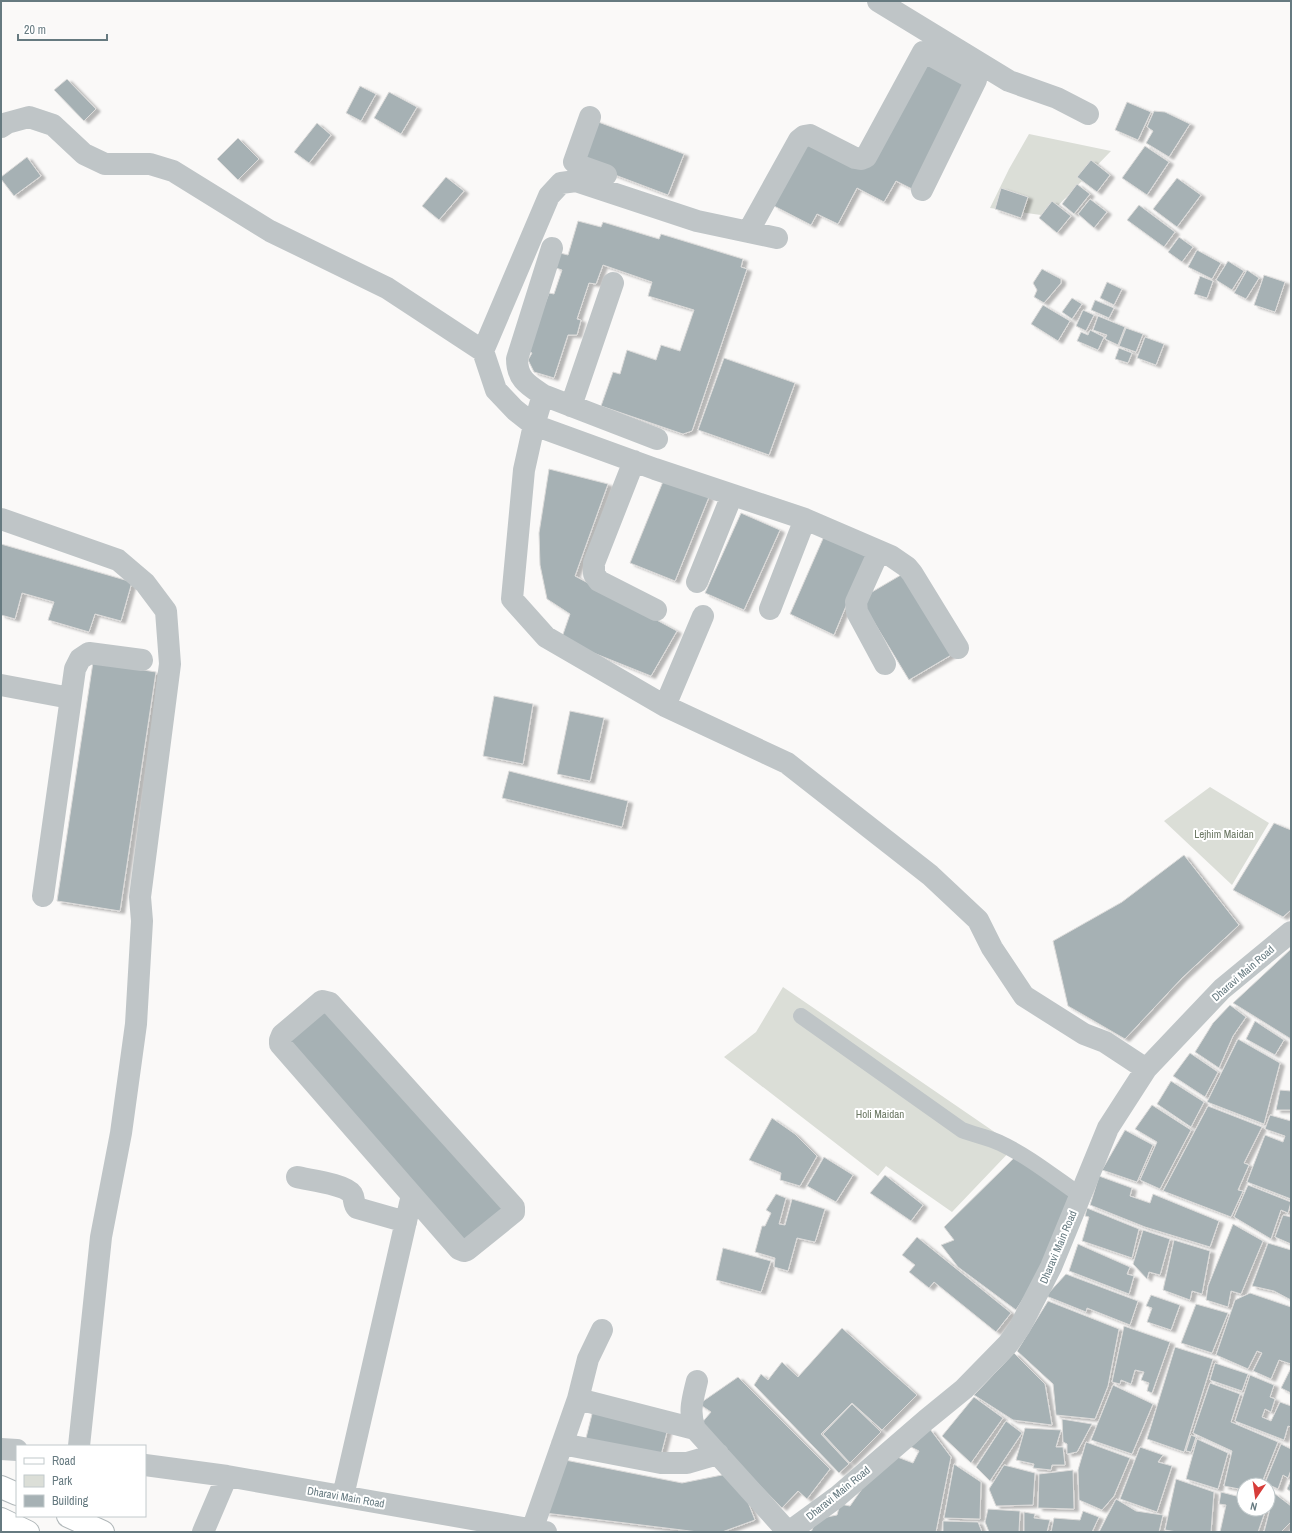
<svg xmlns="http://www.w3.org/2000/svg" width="1292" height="1533" viewBox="0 0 1292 1533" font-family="'Archivo Narrow',sans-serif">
<defs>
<filter id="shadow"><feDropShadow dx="4.5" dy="2.5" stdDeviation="1" flood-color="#0004"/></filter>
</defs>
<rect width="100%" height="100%" fill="#faf9f8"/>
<path fill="#dbded7" d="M1029 134 1111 151 1048 216 990 208 1009 169Z
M1210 787 1269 823 1232 885 1164 821Z
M783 987 1015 1146 952 1212 886 1166 878 1176 724 1057 756 1032Z"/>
<path fill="#a6b1b4" stroke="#dcdbda" filter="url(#shadow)" d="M924 57 972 82 916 191 896 181 884 202 857 188 838 224 817 214 811 225 774 206 809 138 867 167Z
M67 79 96 109 84 121 54 90Z
M360 86 376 94 361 121 346 113Z
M389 92 417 107 401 134 374 118Z
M1127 102 1151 112 1138 140 1115 130Z
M1154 111 1165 112 1190 124 1169 157 1146 143 1153 131 1147 127Z
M593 120 684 154 668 195 578 161Z
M317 123 331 135 309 163 294 152Z
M238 138 259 159 238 180 217 159Z
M1145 146 1169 162 1147 195 1122 178Z
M27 157 41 176 14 196 1 179V177Z
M1091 160 1110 175 1097 192 1077 177Z
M446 177 464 191 439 220 422 206Z
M1177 178 1201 195 1177 227 1153 209Z
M1077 184 1090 194 1074 214 1062 204Z
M1001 188 1028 197 1021 218 995 209Z
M1090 199 1107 212 1094 228 1078 214Z
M1052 201 1071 216 1057 233 1039 218Z
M1139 205 1175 232 1164 247 1127 220Z
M578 221 601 227 603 222 659 239 661 234 743 259 741 267 747 269 692 431 683 434 601 406 613 372 620 374 627 350 656 360 661 345 680 351 694 310 648 296 652 282 603 265 596 284 589 283 577 319 581 320 577 335H568L554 378 534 372 528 360 532 353 527 350 549 293 554 294 562 270 556 268 560 253 568 255Z
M1179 237 1193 247 1182 262 1168 252Z
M1197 250 1221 263 1212 279 1188 267Z
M1228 261 1244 271 1232 290 1216 280Z
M1042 269 1061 279V283L1044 303 1034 297 1037 290 1033 283Z
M1247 270 1259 278 1246 299 1234 293Z
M1264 275 1285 282 1275 312 1254 305Z
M1200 276 1213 281 1207 298 1194 294Z
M1107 282 1122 289 1114 305 1100 298Z
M1072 298 1082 304 1072 319 1062 312Z
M1095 300 1114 308 1109 318 1091 310Z
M1043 305 1070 321 1058 341 1031 324Z
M1083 310 1094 315 1086 331 1076 326Z
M1098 316 1125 327 1118 345 1105 339 1107 335 1093 330Z
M1126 328 1143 334 1136 352 1119 346Z
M1090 330 1104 337 1098 350 1077 341 1081 332 1088 335Z
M1145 337 1164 344 1156 365 1137 358Z
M1119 348 1132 353 1128 363 1115 359Z
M724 358 795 383 769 455 698 430Z
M549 469 608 484 575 576 677 631 651 676 561 640 570 614 547 599 540 565 539 533Z
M664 479 709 497 675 581 630 563Z
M741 513 780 530 744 610 705 593Z
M825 534 868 553 834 635 790 614Z
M1 544 132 582 121 621 95 614 89 632 48 620 54 602 22 593 15 619 1 615Z
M906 572 953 654 909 680 860 599Z
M93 662 156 672 120 911 57 901Z
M494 696 533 704 523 764 483 756Z
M570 711 604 718 590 781 557 774Z
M509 771 628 801 622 827 502 798Z
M1274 823 1291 830V910L1283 917 1233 890Z
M1184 855 1239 925 1182 978 1125 1039 1068 1006 1053 941 1122 902Z
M1291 949V1039L1233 1003Z
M327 1005 507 1208 464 1246 284 1043Z
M1230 1005 1246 1017 1233 1036 1219 1068 1195 1052 1213 1023Z
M1255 1021 1284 1040 1275 1055 1246 1039Z
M1238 1039 1280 1063 1264 1124 1207 1102Z
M1190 1053 1218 1072 1205 1097 1173 1076Z
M1171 1081 1204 1102 1191 1127 1157 1104Z
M1280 1090 1291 1091V1110H1276Z
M1152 1105 1191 1130 1160 1189 1140 1180 1157 1142 1135 1129Z
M1208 1106 1262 1127 1244 1163 1249 1165 1238 1190 1243 1191 1231 1217 1163 1191Z
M1270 1115 1291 1121V1199L1247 1182 1265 1135 1283 1142 1285 1136 1265 1129Z
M772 1118 795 1134 817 1156 800 1186 780 1180 781 1173 749 1160Z
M1125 1130 1153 1145 1137 1182 1102 1170Z
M1016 1156 1072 1194 1039 1274 1016 1310 958 1267 941 1245 954 1240 944 1227Z
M824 1157 853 1175 836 1202 807 1186Z
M885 1175 923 1205 911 1221 870 1193Z
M1099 1176 1132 1188 1130 1196 1150 1203 1153 1194 1219 1221 1210 1247 1145 1227 1090 1205Z
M1248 1185 1291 1202 1288 1213 1281 1210 1271 1239 1234 1217Z
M776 1194 786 1198 779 1224 785 1225 792 1199 825 1209 815 1242 797 1238 788 1271 774 1267 775 1258 755 1252 762 1226H765L771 1213 766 1210Z
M1087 1208 1139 1229 1132 1258 1082 1241 1089 1217 1085 1216Z
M1283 1215 1291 1217V1244L1275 1237Z
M1233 1224 1263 1241 1241 1294 1231 1291 1228 1307 1206 1300 1208 1286Z
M1143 1230 1170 1239 1160 1275 1149 1272 1147 1279 1133 1264Z
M917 1237 1011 1313 996 1332 934 1282 929 1288 909 1272 915 1265 902 1255Z
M1174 1240 1210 1251 1202 1294 1192 1291 1190 1300 1163 1290Z
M1268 1243 1291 1250V1300L1274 1291 1252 1286Z
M1078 1244 1130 1267 1127 1274 1134 1276 1129 1294 1069 1271Z
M723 1248 771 1261 761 1292 716 1280Z
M1066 1274 1138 1301 1130 1325 1087 1308 1086 1312 1046 1296Z
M1250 1293 1291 1307V1364L1279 1360 1271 1379 1253 1371 1262 1353 1257 1351 1248 1369 1216 1355 1235 1300Z
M1151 1295 1180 1305 1171 1330 1147 1322 1152 1308 1146 1306Z
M1048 1301 1119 1329 1108 1386 1095 1419 1056 1415 1053 1384 1017 1351Z
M1196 1304 1228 1313 1212 1353 1181 1343Z
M1124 1326 1170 1342 1152 1393 1147 1391 1149 1383 1141 1380 1144 1372 1135 1370 1131 1384 1121 1380 1120 1384 1112 1382Z
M842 1328 917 1395 882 1430 852 1403 821 1434 849 1464 839 1473 754 1385 761 1374 768 1380 782 1362 798 1377Z
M1175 1347 1213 1359 1184 1452 1147 1439Z
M1014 1353 1045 1384 1052 1425 1013 1420 974 1395Z
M1215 1363 1248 1374 1242 1391 1210 1380Z
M1291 1368V1393L1281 1388Z
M1250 1375 1274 1385 1270 1397 1275 1399 1271 1412 1265 1409 1262 1417 1271 1421 1280 1402 1291 1406V1427L1288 1426 1284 1440 1235 1421Z
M738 1377 830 1469 807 1499 798 1491 782 1508 700 1425 711 1412 699 1404Z
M1210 1383 1240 1394 1231 1422 1278 1442 1261 1485H1244V1490L1224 1486 1232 1451 1193 1433Z
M1113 1385 1153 1404 1132 1454 1091 1440Z
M974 1397 1003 1418 971 1463 942 1436Z
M852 1404 881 1432 850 1463 823 1434Z
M593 1410 668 1428 660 1459 585 1442Z
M1062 1419 1092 1424 1077 1452 1067 1454V1444L1063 1442Z
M1006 1421 1022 1433 990 1481 976 1467Z
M1025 1428 1061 1430 1056 1447H1063L1065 1465H1052L1051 1470 1033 1468 1034 1464 1016 1460Z
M930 1429 951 1457 936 1532H811L817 1519 837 1515 840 1504 850 1506 887 1453 913 1463 919 1451 911 1447Z
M1191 1435 1196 1437 1191 1452 1186 1451Z
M1197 1439 1228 1453 1218 1489 1186 1479Z
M1086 1442 1130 1458 1114 1496 1102 1510 1079 1500 1078 1470Z
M1281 1444 1291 1449V1470L1288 1478 1283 1475 1278 1489 1265 1483Z
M1140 1447 1163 1455 1158 1462 1172 1466 1157 1512 1120 1499Z
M565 1460 682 1483 732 1473 746 1497 755 1520 722 1532H698L545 1513Z
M954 1464 981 1482 980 1519 944 1518Z
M1004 1465 1035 1473 1033 1505 996 1506 989 1489Z
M1073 1470 1074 1509 1038 1508 1039 1474Z
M1176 1479 1214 1492 1211 1532H1177L1165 1530Z
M1291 1480V1492L1287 1489Z
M1221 1492 1244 1498V1509H1266L1258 1532H1220L1226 1505 1219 1504Z
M1274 1493 1291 1506V1522L1281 1532H1264Z
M1116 1499 1136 1511 1163 1515 1159 1532H1099Z
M988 1509 1020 1511 1019 1532H989L985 1522Z
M1083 1511 1099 1517 1092 1532H1051L1054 1518 1080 1520Z
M1024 1512 1035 1514 1034 1518 1050 1520 1047 1532H1024Z
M943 1521 978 1522 982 1532H943Z"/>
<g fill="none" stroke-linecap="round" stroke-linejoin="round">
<defs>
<path id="primary" d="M1 1487 17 1494
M68 1516 103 1532
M1 1519 28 1532"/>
</defs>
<use href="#primary" stroke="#b1b8ba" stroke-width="24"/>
<path stroke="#bfc5c7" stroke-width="16" d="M801 1016 962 1130C974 1135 988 1137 1000 1143 1028 1156 1054 1177 1080 1195"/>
<path stroke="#bfc5c7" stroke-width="22" d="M878 1 1009 81 1057 98 1088 114
M590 117 574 162 578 165 606 175
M1 127 7 123 29 117 53 125 84 154 105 164H150L173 171 270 231 387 288 483 351 496 390 515 410 534 425 524 470 512 599 546 637 665 706 787 763 930 875 978 920 992 948 1024 996 1084 1034 1105 1042 1146 1069
M748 232 799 140 804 136 810 135 855 158 861 159 866 157 923 52H925L976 80 922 190
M552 248 517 359C517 379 528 385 543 395L657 439
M483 351 549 196 561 183 576 181 697 221 777 238
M543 395 534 425 655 469 805 519 891 556 907 567 912 573 958 648
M571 406 613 283
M634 461 594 563V574L599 581 656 610
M1 519 118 560 145 583 166 611 170 664 140 897 142 921 136 1024 121 1133 101 1237 79 1446
M879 551 856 602 857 612 885 664
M697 582 732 495
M770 609 805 519
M1 685 70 698
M665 706 703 616
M43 896 75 669 80 659 89 653 142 660
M322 1001 330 1003 514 1207V1212L467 1250 464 1251 459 1249 280 1044V1040L282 1035Z
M297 1177C309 1180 345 1184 352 1194 355 1199 353 1204 357 1208L406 1222
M697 1381C693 1398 688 1412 695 1429L788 1532
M578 1399 695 1429
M562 1444 661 1463H687L718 1454
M1 1449 17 1450
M145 1465 227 1476 546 1532
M343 1496 412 1195
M532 1530 578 1399 588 1359 602 1330
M203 1532 227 1476
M789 1532 837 1497 926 1420 964 1389 1008 1344 1020 1327 1051 1267 1108 1128 1146 1069 1222 989 1291 932"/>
<use href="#primary" stroke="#fff" stroke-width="22"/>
</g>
<g text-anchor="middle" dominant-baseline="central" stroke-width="4" stroke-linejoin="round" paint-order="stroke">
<g font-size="11" fill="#6d7965" stroke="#fff">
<text x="1224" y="834">Lejhim Maidan</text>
<text x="880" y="1114">Holi Maidan</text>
</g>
<g font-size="11" fill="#667a80" stroke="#fff">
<text transform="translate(1243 973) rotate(-41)">Dharavi Main Road</text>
<text transform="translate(1058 1247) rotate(-67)">Dharavi Main Road</text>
<text transform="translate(838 1493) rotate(-39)">Dharavi Main Road</text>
<text transform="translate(346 1497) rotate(10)">Dharavi Main Road</text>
</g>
</g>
<rect width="1292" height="1533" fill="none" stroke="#667a80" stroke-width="4"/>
<rect x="16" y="1445" width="130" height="72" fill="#ffffff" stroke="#c2cacc"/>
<rect x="24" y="1458" width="20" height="6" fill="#ffffff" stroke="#c2cacc"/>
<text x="52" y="1465" font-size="12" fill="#667a80">Road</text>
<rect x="24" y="1475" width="20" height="12" fill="#dbded7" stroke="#c2cacc"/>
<text x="52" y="1485" font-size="12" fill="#667a80">Park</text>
<rect x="24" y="1495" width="20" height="12" fill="#a6b1b4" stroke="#c2cacc"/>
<text x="52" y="1505" font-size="12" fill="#667a80">Building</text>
<g transform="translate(1256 1497) rotate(193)"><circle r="19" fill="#ffffff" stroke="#c2cacc"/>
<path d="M0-3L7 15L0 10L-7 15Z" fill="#d73d3a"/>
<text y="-6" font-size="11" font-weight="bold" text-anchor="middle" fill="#667a80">N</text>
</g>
<path d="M18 34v6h89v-6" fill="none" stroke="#667a80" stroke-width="2"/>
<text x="24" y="34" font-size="12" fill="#667a80" stroke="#ffffff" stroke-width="3" paint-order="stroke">20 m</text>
</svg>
